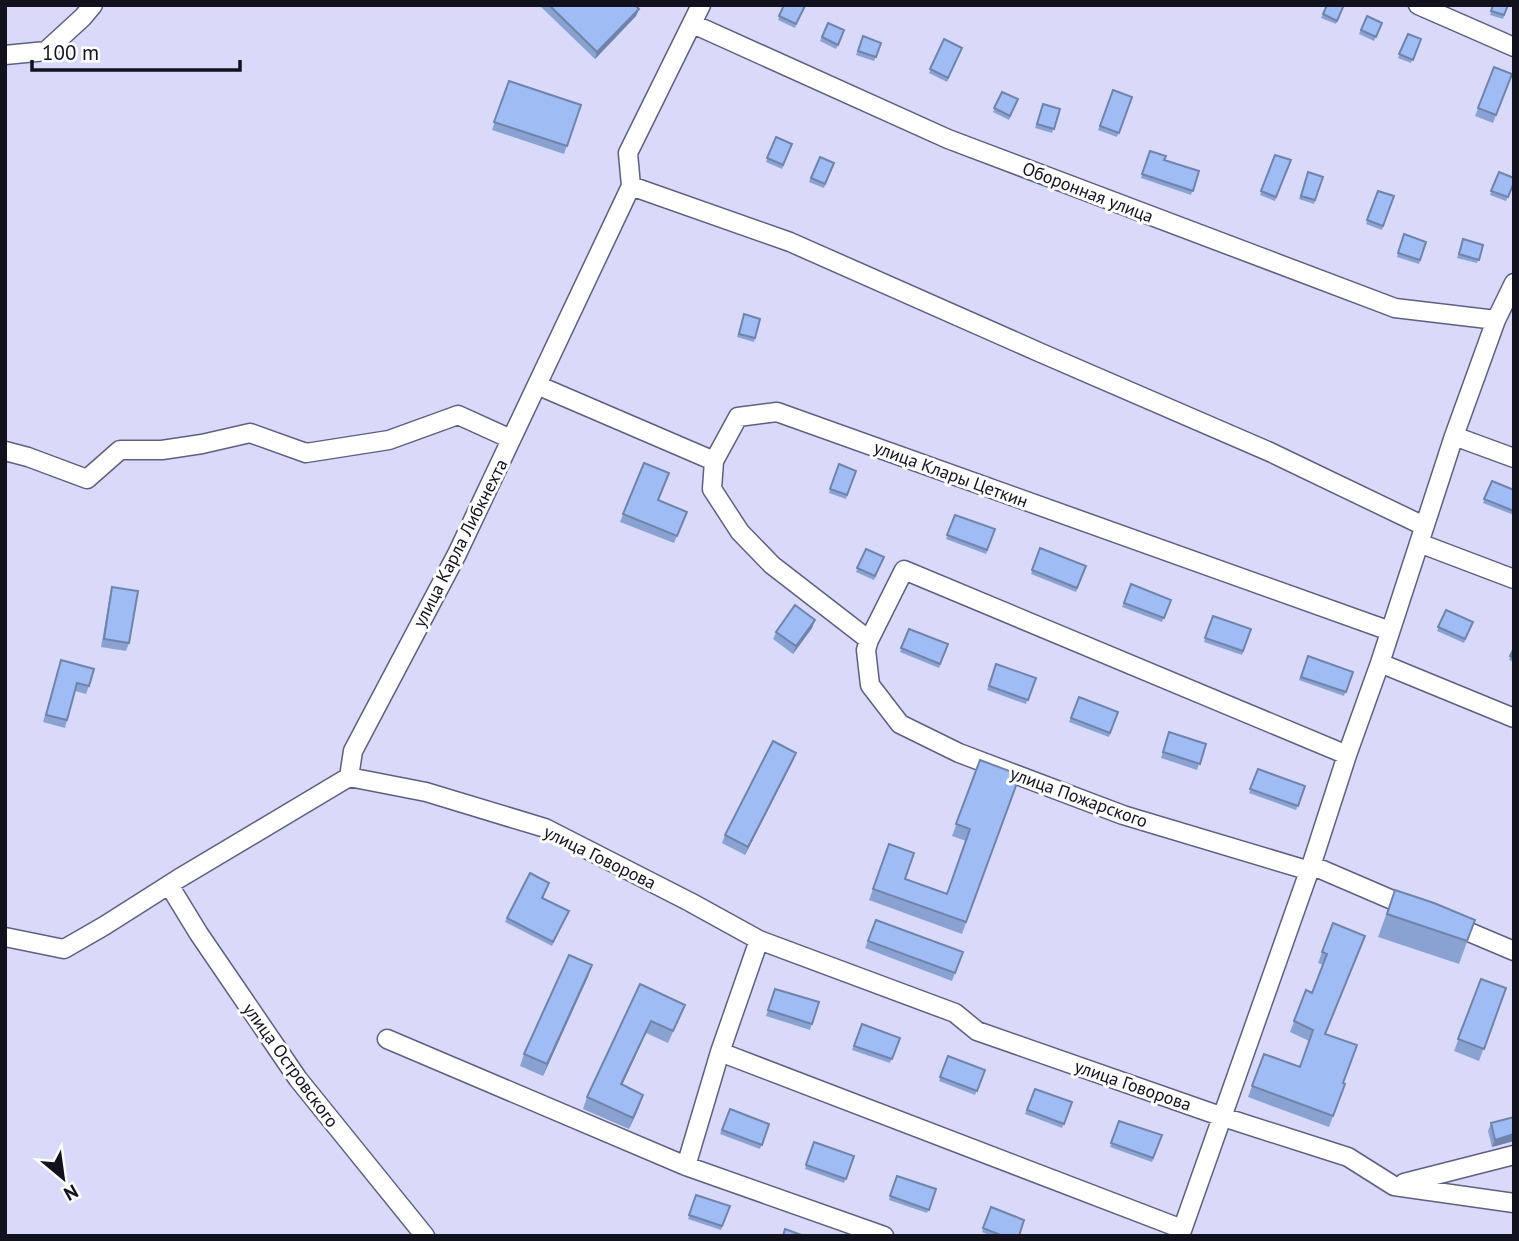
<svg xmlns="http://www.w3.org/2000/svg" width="1519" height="1241" viewBox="0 0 1519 1241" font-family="'PT Sans',sans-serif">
<rect width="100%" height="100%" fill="#d9dafa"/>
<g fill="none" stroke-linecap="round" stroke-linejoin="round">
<defs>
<path id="minor" d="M1418 5 1514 47
M693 24 948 139 1395 308 1496 320
M5 55 46 51 83 17 93 5
M631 186 790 242 1041 353 1270 452 1424 526
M537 385 714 461 738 417 777 412 1390 631
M1454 436 1514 458
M5 451 28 457 87 479 120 450H162L202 444 250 433 306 453 389 440 458 415 511 439
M714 461 712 489 740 532 772 565 869 640 866 650 870 685 900 724 959 753 1123 815 1310 871
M1419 543 1514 579
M869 640 904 570 1347 755
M1380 663 1514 718
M349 777 426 792 545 828 690 902 759 940 720 1052 686 1166 884 1236
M349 777 353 751 457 554 631 186 628 153 701 5
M1311 865 1411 908
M169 885 199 934 298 1079 425 1236
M1450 924 1514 951
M5 937 64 949 104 926 178 879 349 777
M759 940 955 1013 977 1031 1223 1117 1348 1157 1394 1186 1514 1203
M387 1039 686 1166
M720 1052 1182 1229
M1404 1183 1514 1155
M1180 1236 1313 860 1347 755 1380 663 1454 436 1496 320 1514 283"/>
</defs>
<use href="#minor" stroke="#5e5f81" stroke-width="21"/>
<use href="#minor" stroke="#fff" stroke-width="18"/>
</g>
<path fill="#8aa2d2" d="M539 5H635L639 9 636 16 595 59Z
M784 5H804L795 28 778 20Z
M1327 5H1344L1336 24 1321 18Z
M1493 5H1508L1503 19 1490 15Z
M1367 16 1382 23 1374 41 1359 34Z
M828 23 844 30 836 49 820 41Z
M1408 34 1421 39 1411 63 1398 58Z
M863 36 881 43 874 61 856 55Z
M944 39 962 48 947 82 929 73Z
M1494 67 1512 74 1493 123 1475 116Z
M509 81 581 105 564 154 492 130Z
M1113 90 1132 97 1117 137 1098 130Z
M1002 92 1018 99 1009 120 993 112Z
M1043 104 1060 109 1052 133 1035 128Z
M776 137 792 144 782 169 766 162Z
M1150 151 1164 160 1199 171 1191 195 1141 178Z
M1275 155 1291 160 1275 201 1260 195Z
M820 157 834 163 824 188 809 182Z
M1308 172 1323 177 1314 204 1299 199Z
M1499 172 1514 182 1506 201 1490 195Z
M1378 191 1394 196 1382 230 1366 224Z
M1404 234 1426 242 1419 264 1397 257Z
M1463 239 1483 245 1477 263 1457 258Z
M744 314 760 319 754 342 737 337Z
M644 463 658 500 687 512 674 543 620 522Z
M839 464 856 471 846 499 829 493Z
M1492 481 1514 490V515L1483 503Z
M955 515 995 529 986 554 946 539Z
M1040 548 1086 566 1076 592 1031 574Z
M866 549 884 557 874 580 856 572Z
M1131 584 1171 600 1162 622 1122 607Z
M112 587 129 643 126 651 101 647 110 595Z
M1446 610 1473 622 1464 643 1437 631Z
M1213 616 1251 629 1242 655 1204 642Z
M815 620 812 628 793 654 773 639 776 632Z
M909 629 948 644 939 668 900 652Z
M1514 648V662L1509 660Z
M1308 656 1353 672 1344 696 1299 680Z
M61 660 89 686 86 694 75 691 65 728 43 722Z
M996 664 1036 678 1026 704 987 690Z
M1079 697 1118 712 1109 737 1069 722Z
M1169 732 1206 744 1197 770 1161 758Z
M796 753 793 761 745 855 722 843 725 835Z
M980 760 1020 775 962 934 869 900 889 844 905 879 947 894 966 841 952 836Z
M1258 769 1305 786 1296 810 1249 793Z
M549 883 542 898 569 911 552 946 505 922 507 918Z
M1395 890 1475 920 1459 964 1378 937Z
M876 920 963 952 952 981 865 948Z
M1333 923 1326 1034 1343 1083 1345 1084 1329 1127 1248 1097 1264 1054 1300 1067 1309 1041 1290 1032 1306 990 1312 993 1323 965 1318 963Z
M592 965 543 1076 520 1066 524 1054Z
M1481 979 1506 988 1479 1061 1454 1051Z
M640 984 685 1005 668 1043 646 1033 622 1085 639 1107 629 1129 583 1109 587 1097Z
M775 989 819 1002 810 1030 766 1016Z
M862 1024 900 1038 890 1063 852 1050Z
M948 1056 985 1070 975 1095 939 1081Z
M1035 1089 1072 1102 1062 1128 1025 1114Z
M730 1109 769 1124 760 1149 720 1134Z
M1514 1117V1141L1492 1147 1488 1131 1491 1123Z
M1119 1121 1162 1135 1152 1162 1110 1147Z
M814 1142 854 1156 844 1183 805 1169Z
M897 1176 936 1189 927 1213 889 1200Z
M696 1195 730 1206 721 1230 688 1219Z
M991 1207 1019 1236H991L982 1232Z"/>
<path fill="#7084ab" d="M639 9 636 16 595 59 597 52Z
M815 620 812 628 793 654 796 646Z
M796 753 793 761 745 855 748 847Z
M592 965 588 977 543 1076 547 1064Z
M651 1021 646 1033 617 1096 621 1084Z
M643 1095 639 1107 629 1129 633 1118Z
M1514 1134V1141L1492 1147 1495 1140Z"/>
<path fill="#a0bcf4" stroke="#7084ab" stroke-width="2" d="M549 5H635L639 9 597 52Z
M784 5 805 6 796 24 779 16Z
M1327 5H1344L1337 21 1323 14Z
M1493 5H1508L1504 15 1491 11Z
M1367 16 1382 23 1376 37 1361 30Z
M828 23 844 30 838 45 822 37Z
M1408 34 1421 39 1413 60 1399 54Z
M863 36 881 43 876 57 858 51Z
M944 39 962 48 948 78 930 69Z
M1494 67 1512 74 1496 115 1478 108Z
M509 81 581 105 567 146 494 122Z
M1113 90 1132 97 1119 133 1100 126Z
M1002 92 1018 99 1010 116 994 108Z
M1043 104 1060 109 1054 129 1037 124Z
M776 137 792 144 783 165 767 158Z
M1150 151 1166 156 1164 160 1199 171 1193 191 1142 174Z
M1275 155 1291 160 1276 197 1261 191Z
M820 157 834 163 825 184 811 178Z
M1308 172 1323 177 1315 200 1301 196Z
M1499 172 1514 178V182L1508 197 1491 191Z
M1378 191 1394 196 1383 226 1367 220Z
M1404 234 1426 242 1420 260 1398 253Z
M1463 239 1483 245 1479 260 1459 254Z
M744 314 760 319 755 338 739 334Z
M644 463 669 473 658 500 687 512 677 536 623 514Z
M839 464 856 471 847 495 830 489Z
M1492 481 1514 490V511L1484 499Z
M955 515 995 529 987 550 947 535Z
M1040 548 1086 566 1077 588 1032 570Z
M866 549 884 557 875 576 857 568Z
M1131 584 1171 600 1164 618 1124 603Z
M112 587 138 591 129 643 104 639Z
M795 605 815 620 796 646 776 632Z
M1446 610 1473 622 1465 639 1438 627Z
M1213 616 1251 629 1243 651 1205 638Z
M909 629 948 644 940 664 901 648Z
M1514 648V658L1510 656Z
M1308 656 1353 672 1346 692 1301 677Z
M61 660 94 669 89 686 77 683 67 720 46 715Z
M996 664 1036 678 1028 700 989 686Z
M1079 697 1118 712 1110 733 1071 718Z
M1169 732 1206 744 1200 764 1163 752Z
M773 741 796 753 748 847 725 835Z
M980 760 1020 775 966 922 873 889 889 844 914 853 905 879 947 894 970 829 956 824Z
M1258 769 1305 786 1298 806 1250 789Z
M530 873 549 883 542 898 569 911 553 942 507 918Z
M1395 890 1434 903 1475 920 1467 941 1387 914Z
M876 920 963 952 955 973 868 941Z
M1333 923 1365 936 1325 1034 1357 1045 1343 1083 1345 1084 1333 1116 1252 1086 1264 1054 1300 1067 1313 1030 1294 1021 1306 990 1312 993 1327 954 1322 952Z
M569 955 592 965 547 1064 524 1054Z
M1481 979 1506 988 1484 1049 1458 1039Z
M640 984 685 1005 673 1031 651 1021 621 1084 643 1095 633 1118 587 1097Z
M775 989 819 1002 812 1024 768 1010Z
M862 1024 900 1038 892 1059 854 1046Z
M948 1056 985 1070 977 1091 940 1077Z
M1035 1089 1072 1102 1064 1124 1027 1110Z
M730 1109 769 1124 762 1145 722 1130Z
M1514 1117V1134L1495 1140 1491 1123Z
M1119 1121 1162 1135 1153 1158 1111 1143Z
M814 1142 854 1156 846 1179 806 1165Z
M897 1176 936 1189 929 1210 890 1196Z
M696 1195 730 1206 722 1226 689 1215Z
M991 1207 1024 1220 1019 1236H1003L983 1228Z
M785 1229 804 1236H783Z"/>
<g text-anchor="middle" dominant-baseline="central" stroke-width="6" stroke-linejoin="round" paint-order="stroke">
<g font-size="18" fill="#12121f" stroke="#fefefe">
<text transform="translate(1088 192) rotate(21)">Оборонная улица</text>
<text transform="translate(951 474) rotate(20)">улица Клары Цеткин</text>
<text transform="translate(460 543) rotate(-63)">улица Карла Либкнехта</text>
<text transform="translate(1079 797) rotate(20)">улица Пожарского</text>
<text transform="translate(600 857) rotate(26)">улица Говорова</text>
<text transform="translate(291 1065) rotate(54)">улица Островского</text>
<text transform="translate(1133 1085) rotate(19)">улица Говорова</text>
</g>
</g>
<rect width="1519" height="1241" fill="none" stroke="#12121f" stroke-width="14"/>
<g transform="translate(63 1178) rotate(151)" stroke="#fefefe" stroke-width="5" paint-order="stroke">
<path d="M0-5L12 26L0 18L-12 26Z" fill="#12121f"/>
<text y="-10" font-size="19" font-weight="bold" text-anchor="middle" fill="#12121f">N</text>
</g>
<path d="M32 60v10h208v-10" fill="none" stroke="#12121f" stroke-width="3.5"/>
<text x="42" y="60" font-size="21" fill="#12121f" stroke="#fefefe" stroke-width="5" paint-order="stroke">100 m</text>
</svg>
